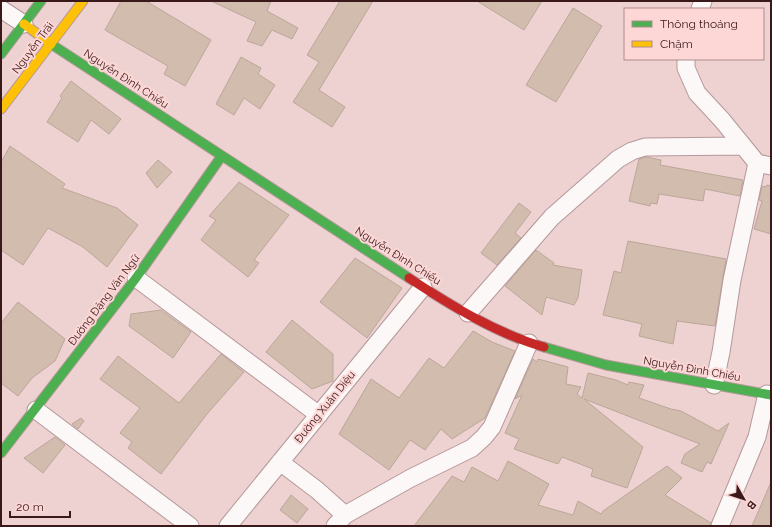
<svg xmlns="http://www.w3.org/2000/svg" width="772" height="527" viewBox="0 0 772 527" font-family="Raleway,sans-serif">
<rect width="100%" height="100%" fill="#eed1d1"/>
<path fill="#d1bcae" stroke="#bba799" d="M121 1H146L211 40 185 86 164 74 168 66 105 30Z
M211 1H271L267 11 298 28 292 39 272 30 262 46 247 41 256 22Z
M340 1H373L319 90 345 107 332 127 293 102 319 62 307 55Z
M477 1H542L524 30Z
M573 8 602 26 556 102 526 85Z
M241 57 261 68 258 74 275 85 260 109 244 98 234 115 216 104Z
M71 81 121 119 109 134 91 120 78 142 47 122 62 98 60 96Z
M10 146 65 184 62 188 117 208 138 225 107 267 83 247 48 228 23 265 1 250V162Z
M647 157 661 160 660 165 743 180 740 196 705 189 703 201 659 194 657 204 651 203 650 206 629 201 639 159Z
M158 160 172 172 157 188 146 173Z
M239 182 289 215 254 260 259 263 248 277 201 240 216 220 209 216Z
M767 185 771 186V234L754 229 762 201 759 200 762 186 766 187Z
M519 203 531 212 515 233 521 238 497 265 481 253Z
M628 241 726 259 715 326 677 321 673 344 639 336 642 324 603 315 614 271 621 273Z
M536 250 554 263 553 265 582 270 578 298 574 305 546 297 542 315 505 286Z
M355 258 402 288 367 338 320 302Z
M18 302 65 339 55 361 32 378 18 396 1 383V323Z
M161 310 191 332 173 358 129 326 131 314Z
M292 320 333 354V381L312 389 266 352Z
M473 331 492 342 515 351 485 418 452 439 441 429 425 450 410 440 389 470 339 434 371 379 399 398 429 358 444 368Z
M221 354 244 372 207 414 161 474 128 448 132 442 120 433 140 408 100 379 118 356 179 403Z
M533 359 537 362 538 359 568 367 566 384 581 387 577 394 582 398 588 373 616 380 628 385 629 382 644 385 639 398 671 409 681 411 718 431 729 423 711 464 707 462 702 472 681 463 685 454 700 444 584 399 643 447 627 488 591 476 593 469 562 457 558 464 514 449 519 439 505 433 522 395 515 399Z
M81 418 84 421 78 429 72 424Z
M55 437 65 445 43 473 24 458Z
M508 461 549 484 538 505 573 515 578 501 601 514 603 511 667 466 682 478 665 495 711 523 710 526H414L452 476 464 482 472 467 498 481Z
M771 482V526H752Z
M291 495 308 509 297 523 280 510Z"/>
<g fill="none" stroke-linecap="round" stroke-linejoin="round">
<defs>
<path id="street" d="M1 9 24 24
M700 9 703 1
M686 59V68L697 93 722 120 757 163 771 166
M136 278 319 415
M468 313 552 217 618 159 632 151 645 147 743 146
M714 385 721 352 732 280 757 163
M36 410 190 526
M280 462 317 490 345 515
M228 526 423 287
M335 526 345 515 411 478 472 448 484 437 492 427 529 343
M720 526 757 437 767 394"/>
<path id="fast" d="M51 44 409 278
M1 54 41 1
M544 347 606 365 771 395
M1 453 136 278 221 157"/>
<path id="slow" d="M24 24 51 44
M1 109 83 1"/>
<path id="jam" d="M409 278C450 305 497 334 544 347"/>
</defs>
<use href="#street" stroke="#b59899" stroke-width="19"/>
<use href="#fast" stroke="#b59899" stroke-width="11"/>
<use href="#slow" stroke="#b59899" stroke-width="11"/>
<use href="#jam" stroke="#b59899" stroke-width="11"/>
<use href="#street" stroke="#fcf8f8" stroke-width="17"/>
<use href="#fast" stroke="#4caf50" stroke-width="9"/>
<use href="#slow" stroke="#ffc107" stroke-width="9"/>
<use href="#jam" stroke="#c62828" stroke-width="9"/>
</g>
<g text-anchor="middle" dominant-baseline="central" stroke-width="4" stroke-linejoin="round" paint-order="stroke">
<g font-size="11" fill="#3a191a" stroke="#fcd7d6">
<text transform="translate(33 48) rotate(-53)">Nguyễn Trãi</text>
<text transform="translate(126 79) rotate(33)">Nguyễn Đình Chiểu</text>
<text transform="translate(398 256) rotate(32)">Nguyễn Đình Chiểu</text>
<text transform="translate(104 300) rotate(-53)">Đường Đặng Văn Ngữ</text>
<text transform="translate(692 369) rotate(10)">Nguyễn Đình Chiểu</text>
<text transform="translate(325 407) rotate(-51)">Đường Xuân Diệu</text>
</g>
</g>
<rect width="772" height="527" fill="none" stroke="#3a191a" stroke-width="4"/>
<rect x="624" y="8" width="140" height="52" fill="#fcd7d6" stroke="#ae8b8b"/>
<rect x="632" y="21" width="20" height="6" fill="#4caf50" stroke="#ae8b8b"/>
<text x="660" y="28" font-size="12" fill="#3a191a">Thông thoáng</text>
<rect x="632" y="41" width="20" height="6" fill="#ffc107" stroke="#ae8b8b"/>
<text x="660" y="48" font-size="12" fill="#3a191a">Chậm</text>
<g transform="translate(744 499) rotate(129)" stroke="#fcd7d6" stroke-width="3" paint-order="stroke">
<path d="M0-3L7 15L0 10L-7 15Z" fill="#3a191a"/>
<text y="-6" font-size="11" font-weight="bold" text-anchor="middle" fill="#3a191a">B</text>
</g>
<path d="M10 511v6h60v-6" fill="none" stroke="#3a191a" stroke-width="2"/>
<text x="16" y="511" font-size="12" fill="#3a191a" stroke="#fcd7d6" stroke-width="3" paint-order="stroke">20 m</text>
</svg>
